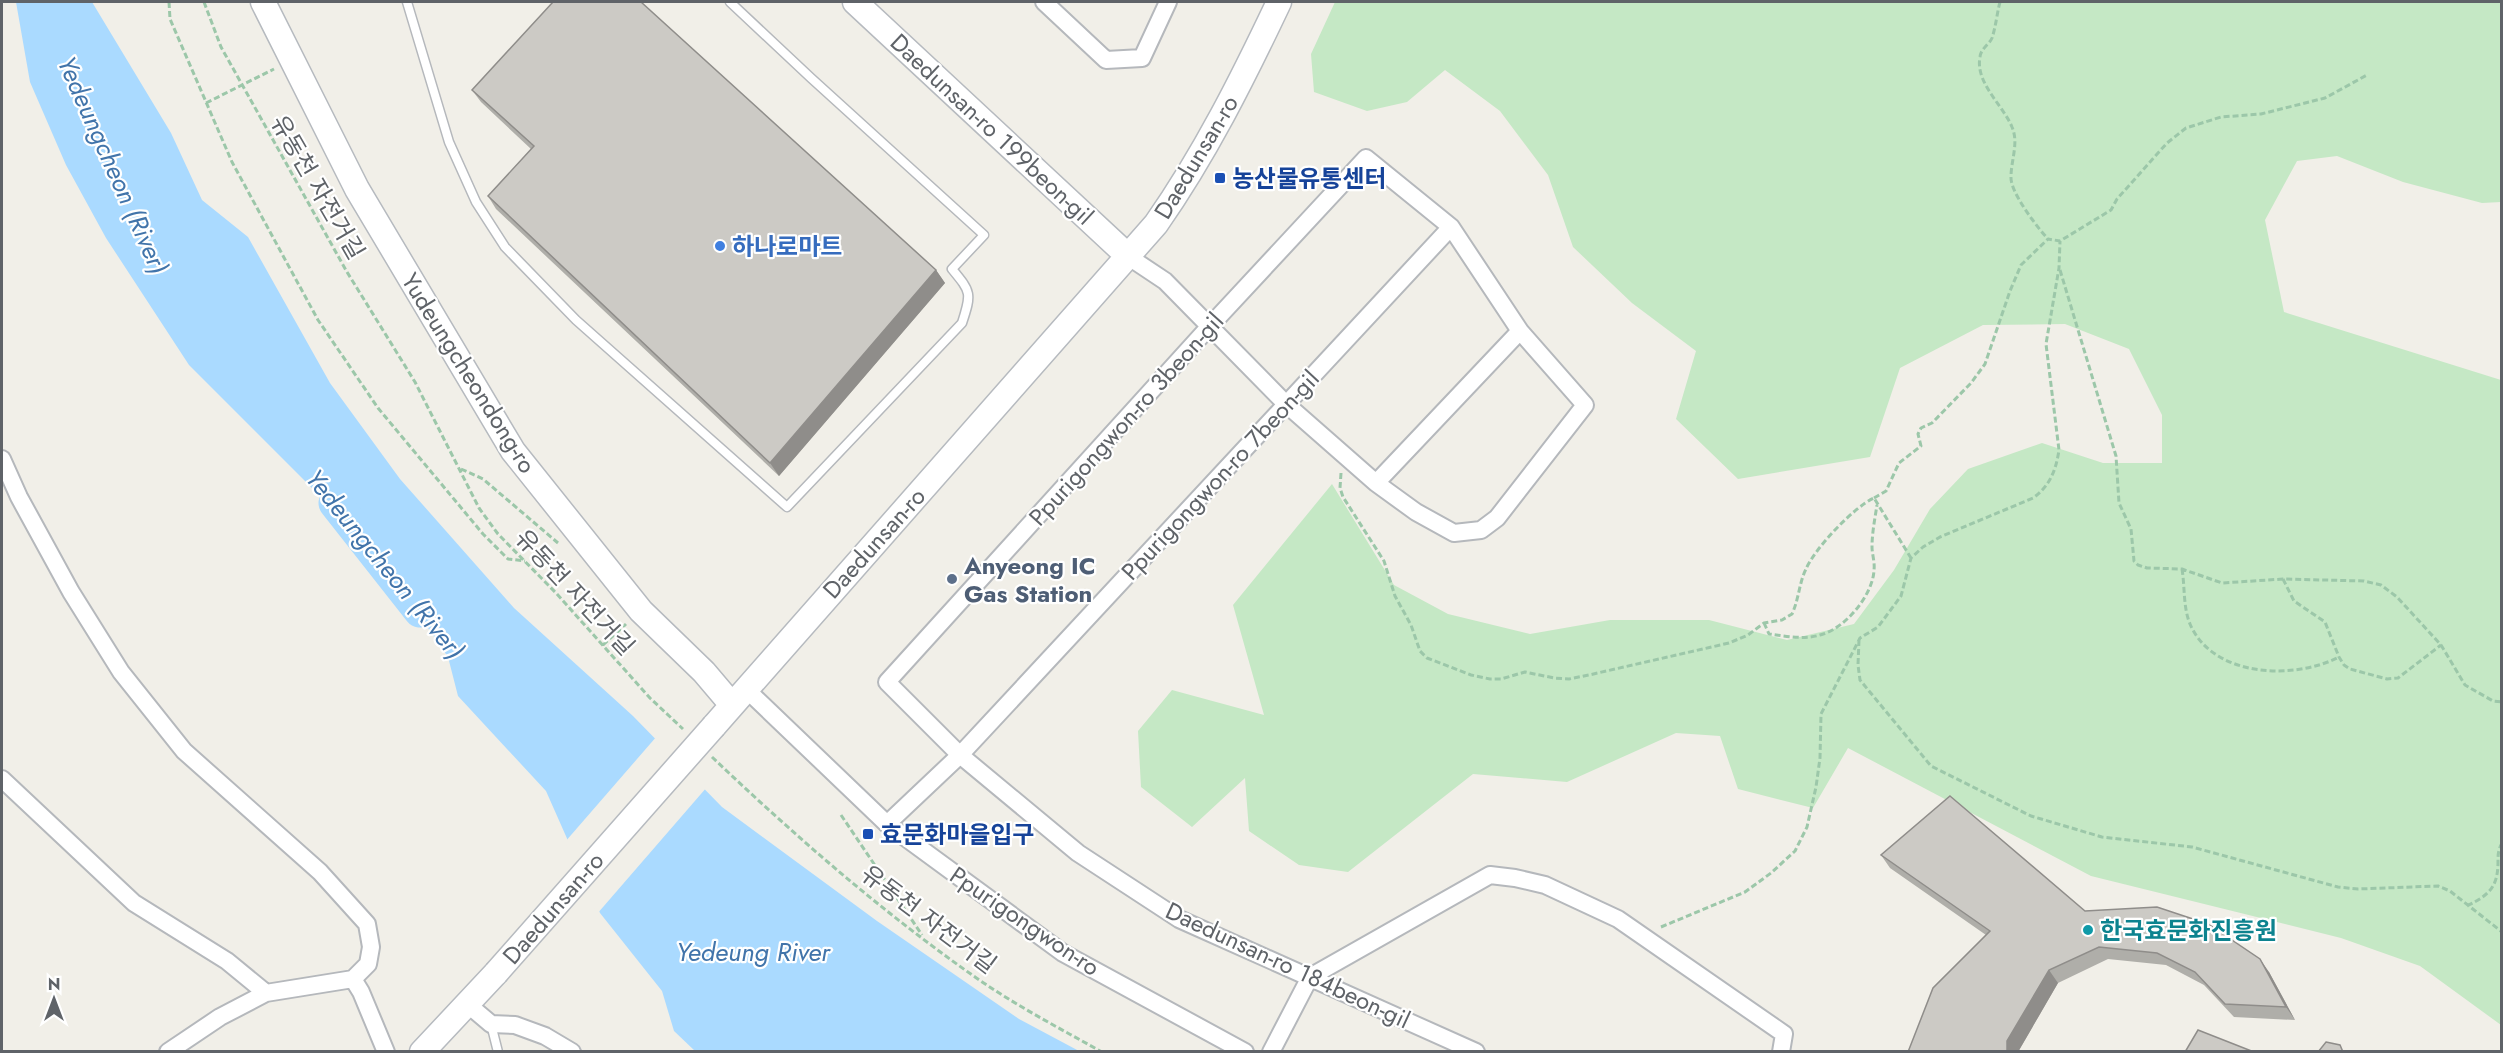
<svg xmlns="http://www.w3.org/2000/svg" width="2503" height="1053" viewBox="0 0 2503 1053" font-family="Jost,'Noto Sans KR',sans-serif">
<rect width="100%" height="100%" fill="#f1efe8"/>
<path fill="#c5e8c5" d="M1335 2H2501V202L2482 203 2403 182 2337 156 2297 161 2265 220 2284 312 2501 380V1025L2420 966 2341 938 2091 876 1848 748 1813 808 1738 789 1720 736 1676 733 1567 782 1473 774 1348 872 1299 865 1249 831 1245 778 1192 827 1141 787 1138 731 1172 690 1264 715 1233 605 1332 484 1394 585 1448 614 1530 634 1610 620H1709L1787 640 1854 624 1894 570 1930 509 1968 469 2042 443 2103 463H2162V415L2129 349 2065 324 1983 325 1900 368 1870 457 1738 479 1676 419 1696 351 1632 303 1573 247 1548 175 1500 111 1445 70 1407 102 1367 111 1314 92 1311 54Z"/>
<path fill="#aadaff" d="M16 2H92L171 133 202 200 248 237 330 383 400 479 514 608 633 716 722 807 877 921 1019 1019 1079 1051H695L674 1031 662 991 600 913 546 791 458 696 448 657 375 551 189 365 106 238 66 165 30 82Z"/>
<path fill="#f1efe8" d="M657 736 707 787 597 914 565 842Z"/>
<g fill="none" stroke-linecap="round" stroke-linejoin="round">
<path stroke="#aadaff" stroke-width="33" d="M335 503 420 611"/>
<defs>
<path id="service" d="M407 2 449 142 476 202 505 247 576 320 787 507 962 323C972 293 971 292 952 269L984 235 811 78 730 2
M491 1024 498 1052"/>
<path id="minor" d="M1044 2 1106 60 1142 58 1168 2
M1129 257 1165 281 1286 404 1376 483 1416 512 1454 533 1481 530 1497 518 1585 405 1520 331 1451 227 1366 158 1209 327 887 682 960 755 1078 853 1179 919 1476 1052
M2 459 19 497 71 592 121 672 184 751 320 872 367 924 371 947 368 964 353 979
M1376 483 1520 331
M746 689 887 824 1063 953 1245 1052
M2 779 134 903 227 961 266 993
M887 824 960 755 1451 227
M353 979 361 992 386 1052
M466 1003 491 1024 515 1025 545 1036 572 1052
M168 1052 220 1017 266 993 353 979
M1271 1052 1310 977 1490 875 1515 878 1545 885 1618 919 1784 1034 1781 1052"/>
<path id="secondary" d="M263 2 357 189 513 451 641 611 704 672 732 705
M855 2 1129 257
M714 726 1156 224C1205 154 1243 78 1279 2
M422 1052 496 973"/>
</defs>
<use href="#service" stroke="#b5b8bc" stroke-width="11"/>
<use href="#minor" stroke="#b5b8bc" stroke-width="20"/>
<use href="#secondary" stroke="#b6babf" stroke-width="27"/>
<path stroke="#9cc7a9" stroke-width="3" stroke-dasharray="6 3" stroke-linecap="butt" d="M169 2 170 19 232 162 318 320 378 408 483 534 508 559 525 561
M204 2 221 47 347 272 415 382 479 508 498 534 556 593 650 698 683 729
M2000 2C1997 13 1996 26 1992 38 1989 45 1981 48 1980 57 1975 83 2003 105 2012 127 2019 143 2011 160 2011 177 2010 192 2037 227 2048 239
M206 103 274 69
M2060 270 2116 456 2119 503 2131 529 2134 561 2138 565 2147 568 2182 569 2222 583 2283 579 2364 581 2381 585 2397 597 2441 645 2465 685 2493 701 2502 702
M461 469 483 479 558 543
M1341 473 1340 488 1343 497 1384 561 1395 596 1411 625 1420 651 1427 658 1471 675 1490 679H1501L1525 672 1554 678 1569 679 1589 675 1729 643 1748 635 1764 623 1782 620 1792 614C1799 599 1799 583 1806 569 1815 548 1854 507 1874 498L1911 558
M1874 498 1886 491 1899 463 1921 446 1918 434 1921 428 1932 423 1971 383 1985 364 2010 291 2021 265 2048 239 2060 241 2111 210 2117 199 2167 143 2186 128 2221 117 2261 114 2325 98 2367 75
M2182 569C2185 587 2183 607 2190 624 2213 678 2295 680 2339 657
M2283 579 2294 601 2325 622 2339 657 2344 665 2350 669 2387 679 2398 678 2441 645
M1764 623 1769 634C1785 636 1804 640 1820 635 1845 629 1873 595 1874 570 1875 562 1872 554 1872 547 1872 533 1875 518 1877 505
M1859 640 1858 665 1860 680 1931 766 2031 816 2102 837 2192 847 2338 887 2358 889 2438 886 2450 891 2502 932
M603 645 626 624
M712 757C795 836 881 911 975 977 1015 1005 1059 1028 1102 1052
M841 815 922 935
M2467 906C2489 895 2498 887 2498 862 2498 855 2498 850 2502 843
M1661 927 1745 892 1771 873 1795 851 1807 827 1816 787 1820 758 1821 714 1860 638 1878 627 1901 596 1911 558 1923 547 1940 537 2033 498C2050 486 2056 470 2059 450L2046 344 2059 268 2060 241"/>
<use href="#service" stroke="#fff" stroke-width="8"/>
<use href="#minor" stroke="#fff" stroke-width="16"/>
<use href="#secondary" stroke="#fff" stroke-width="24"/>
<defs>
<path id="secondary-bridge" d="M496 973 714 726"/>
</defs>
<use href="#secondary-bridge" stroke="#b6babf" stroke-width="27" stroke-linecap="butt"/>
<use href="#secondary-bridge" stroke="#fff" stroke-width="24"/>
</g>
<path fill="#afaea9" d="M472 90 936 270 945 283 779 476 496 209 488 196 531 149 481 102Z
M1881 855 2085 911 2269 972 2295 1020 2234 1017 2204 985 2166 965 2108 959 2058 983 2018 1052H1908L1986 935 1890 868Z"/>
<path fill="#8f8d8a" d="M936 270 945 283 779 476 770 463Z
M2260 959 2269 972 2295 1020 2286 1007Z
M2049 970 2058 983 2018 1052H2007V1041Z"/>
<path fill="#cccac5" stroke="#8f8d8a" stroke-width="1.5" d="M553 2H641L936 270 770 463 488 196 534 146 472 90Z
M1950 796 2085 911 2157 907 2208 924 2260 959 2286 1007 2225 1004 2195 972 2157 953 2099 947 2049 970 2007 1041V1052H1908L1933 988 1990 931 1881 855Z
M2198 1030 2254 1052H2185Z
M2326 1042 2340 1045 2343 1052H2318Z"/>
<g fill="#1a4fb4" stroke="#fff" stroke-width="2">
<rect x="1214" y="172" width="12" height="12" rx="3"/>
<rect x="862" y="828" width="12" height="12" rx="3"/>
</g>
<circle fill="#3f7fe0" stroke="#fff" stroke-width="2" cx="720" cy="246" r="6"/>
<circle fill="#5c6f8a" stroke="#fff" stroke-width="2" cx="952" cy="579" r="6"/>
<circle fill="#0f9aa8" stroke="#fff" stroke-width="2" cx="2088" cy="930" r="6"/>
<g text-anchor="middle" dominant-baseline="central" stroke-width="4.5" stroke-linejoin="round" paint-order="stroke">
<g font-size="24" fill="#5f6368" stroke="#fff">
<text transform="translate(992 129) rotate(43)">Daedunsan-ro 199beon-gil</text>
<text transform="translate(1196 157) rotate(-59)">Daedunsan-ro</text>
<text transform="translate(318 187) rotate(60)">유동천 자전거길</text>
<text transform="translate(469 373) rotate(58)">Yudeungcheondong-ro</text>
<text transform="translate(1126 419) rotate(-48)">Ppurigongwon-ro 3beon-gil</text>
<text transform="translate(1220 475) rotate(-47)">Ppurigongwon-ro 7beon-gil</text>
<text transform="translate(874 543) rotate(-48)">Daedunsan-ro</text>
<text transform="translate(575 592) rotate(47)">유동천 자전거길</text>
<text transform="translate(553 908) rotate(-49)">Daedunsan-ro</text>
<text transform="translate(929 919) rotate(37)">유동천 자전거길</text>
<text transform="translate(1025 921) rotate(34)">Ppurigongwon-ro</text>
<text transform="translate(1288 965) rotate(25)">Daedunsan-ro 184beon-gil</text>
</g>
<g font-size="24" font-weight="bold" fill="#164399" stroke="#fff" text-anchor="start">
<text x="1232" y="178">농산물유통센터</text>
<text x="880" y="834">효문화마을입구</text>
</g>
<g font-size="24" font-weight="bold" fill="#366cbe" stroke="#fff" text-anchor="start">
<text x="732" y="246">하나로마트</text>
</g>
<g font-size="24" font-weight="bold" fill="#4e5e75" stroke="#fff" text-anchor="start">
<text x="964" y="565">Anyeong IC<tspan x="964" dy="28">Gas Station</tspan></text>
</g>
<g font-size="24" font-weight="bold" fill="#0d838f" stroke="#fff" text-anchor="start">
<text x="2100" y="930">한국효문화진흥원</text>
</g>
<g font-size="26" font-style="italic" fill="#4174aa" stroke="#fff">
<text transform="translate(113 165) rotate(66)">Yedeungcheon (River)</text>
<text transform="translate(385 564) rotate(51)">Yedeungcheon (River)</text>
<text x="753" y="952">Yedeung River</text>
</g>
</g>
<rect width="2503" height="1053" fill="none" stroke="#5f6368" stroke-width="6"/>
<g transform="translate(54 999)" stroke="#ffffff" stroke-width="4.5" paint-order="stroke">
<path d="M0-4.5L10 22L0 15L-10 22Z" fill="#5f6368"/>
<text y="-9" font-size="16" font-weight="bold" text-anchor="middle" fill="#5f6368">N</text>
</g>
</svg>
